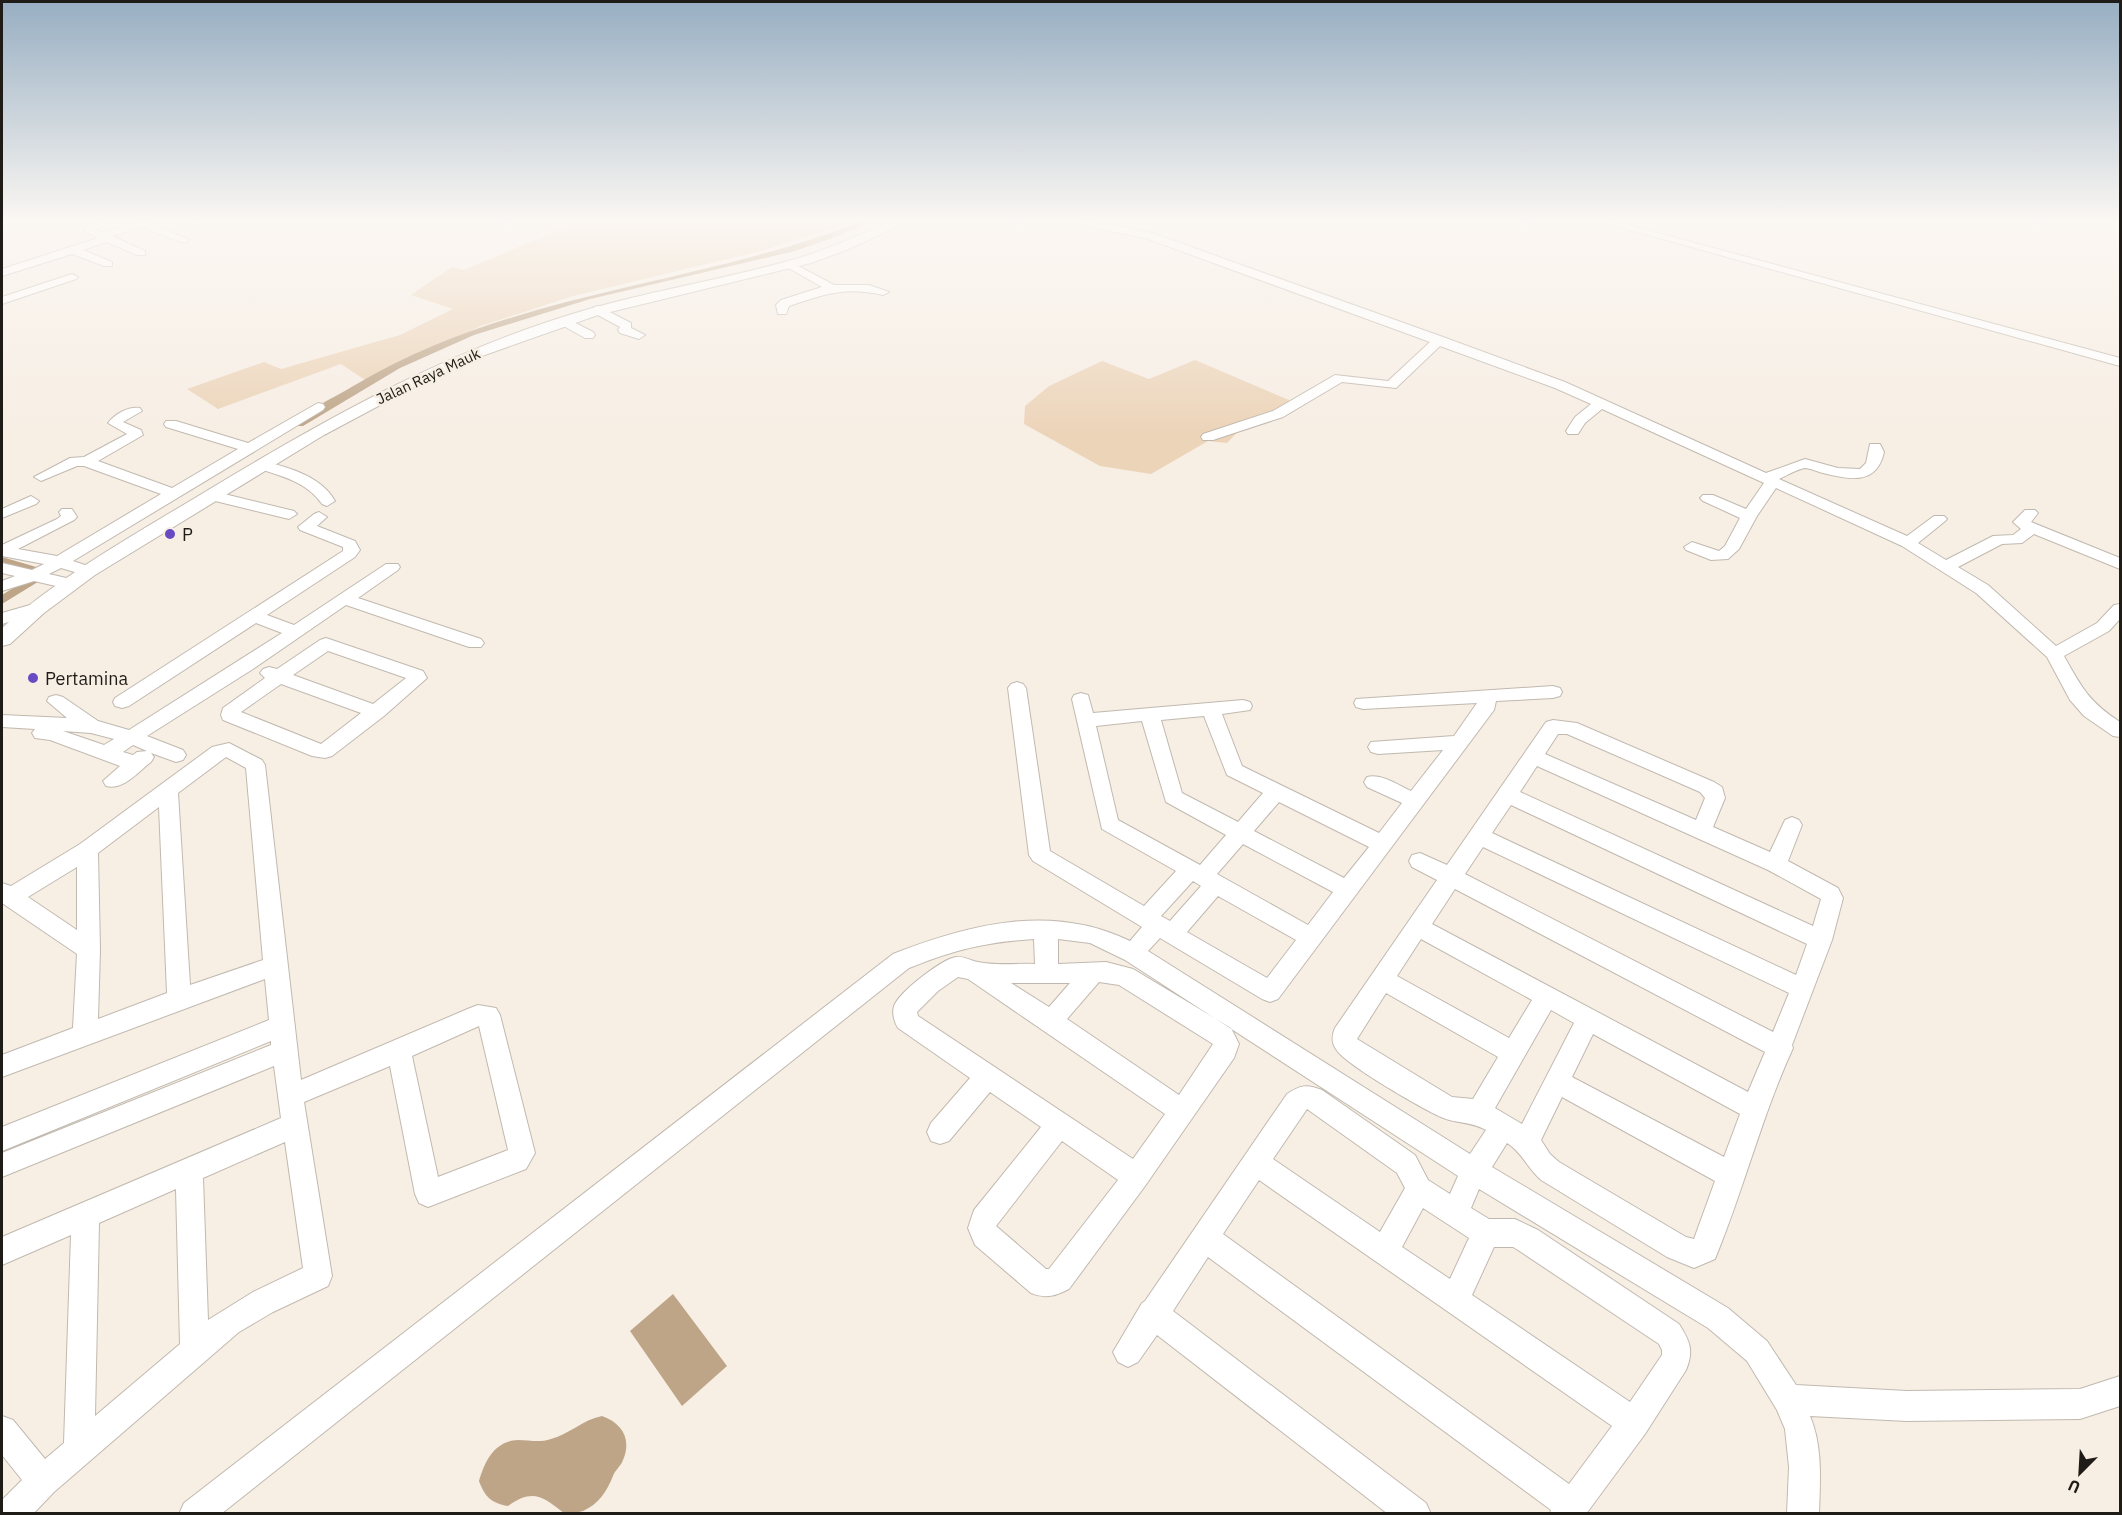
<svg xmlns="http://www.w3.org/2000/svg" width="2122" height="1515" viewBox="0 0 2122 1515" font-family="'IBM Plex Sans',sans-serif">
<rect width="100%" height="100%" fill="#f7eee4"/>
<path fill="#ecd4b9" d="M583 220H859L757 252 573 296 481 326 365 380 341 364 218 409 187 389 264 362 281 369 400 335 453 309 411 295 452 267 464 270Z
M1195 360 1289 400 1287 415 1245 424 1227 443 1208 441 1151 474 1100 466 1024 424 1025 406 1049 386 1102 361 1149 379Z"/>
<path fill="#bea588" d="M673 1294 727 1366 682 1406 630 1331Z
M602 1416C622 1423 632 1439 623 1460 621 1466 615 1470 613 1476 607 1491 599 1504 583 1511 578 1513 570 1512 564 1513 543 1497 533 1488 508 1506 491 1503 485 1497 479 1481 485 1461 494 1441 518 1440 530 1440 539 1443 551 1439 570 1434 582 1420 602 1416Z"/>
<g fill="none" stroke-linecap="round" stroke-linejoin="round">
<path fill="#bea588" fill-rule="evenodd" d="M865 220H875L835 237 795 251 590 299 474 335 400 368 303 426H295L294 424C308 409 337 396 355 385 516 289 695 288 865 220Z
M2 557 43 569H52L54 572 2 604V595L34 575 2 565Z"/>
<defs>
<path id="minor" d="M95 220 108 221 96 230 103 232 144 220H159L151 224 190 240 185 243 181 242 141 227 112 236 145 251V255H137L107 242 83 250 112 262V266H104L72 254 2 276V269L98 238 83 230Z
M183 220H197L204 224 199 227Z
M1067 220H1086L1152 233 1443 337 1565 382 1766 473 1805 459 1838 468 1860 469 1866 463 1870 444H1880L1884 452C1877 485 1850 480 1823 473 1818 472 1810 468 1805 468 1797 469 1786 476 1779 479L1907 536 1934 516H1944L1947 519 1944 522 1918 543 1946 560 1993 536 2013 535 2021 529 2013 522 2025 510H2035L2038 513 2031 522 2120 558V569L2034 534 2022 543 2002 544 1958 567 1988 585 2056 646 2097 623 2114 605 2120 604V619L2109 631 2064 656C2082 688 2089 702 2120 722V737L2113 736 2084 716 2070 700 2047 657 1976 593 1902 546 1776 488 1757 516 1739 549 1728 559 1711 560 1686 550 1684 547 1692 542 1719 551 1725 546 1740 518 1703 501 1700 498 1703 495H1713L1746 509 1764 483 1602 409 1585 423 1578 434H1568L1566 431 1575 417 1591 404 1555 388 1440 346 1396 388 1342 382 1283 417 1213 440H1203L1201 437 1203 434 1273 411 1335 375 1388 381 1430 342 1145 238 1072 223Z
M1594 220H1610L2120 358V366Z
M789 261 834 285H869L889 292 883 295C846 286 824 294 789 306L786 314H778L776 305 781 300 822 287 785 266V262Z
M72 274 78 277 76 279 2 304V297Z
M598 306 631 323V328L645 335 639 339 620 333 618 330 620 327 594 313V307Z
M564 317 593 332 595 335 593 338H585L560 324 558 321Z
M318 403 323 404 325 407 323 410 73 561 94 568 96 571 94 574 88 576 61 568 49 574 75 580 77 584 75 588 69 589 34 581 2 591V581L15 576 2 573V563L32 570 44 564 2 556V545L57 519 61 516 59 512 62 509H72L77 517 74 520 18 549 57 556 161 494 84 466H77L41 481 34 477 70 458 84 457 127 434 108 423C115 414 128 406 140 408L142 411 123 422 141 430 143 435 98 461 172 488 238 449 166 427 164 424 166 421H176L248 443Z
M262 461C288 467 321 476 335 501L327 506 322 504C307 482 281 476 257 468L255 465Z
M212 491 294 511 297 514 289 519 207 499 204 496 207 493Z
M31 496 39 501 36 504 2 518V509Z
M319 512 327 517 317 526 355 541 360 550 355 557 267 615 294 625 386 564H398L400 567 398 570 358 598 481 639 484 643 481 647H469L346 605 253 669 147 736 183 750 186 755 183 760 176 762 151 753 154 757 151 762C139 771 123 791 106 786L103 781 120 766 50 740 35 738 32 733 35 729 2 727V715L67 718 47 701 49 697 56 695 63 697 98 721 129 730 282 633 256 623 129 706 122 708 115 706 113 702 115 698 343 551V547L300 530 298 527 314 514ZM63 731 91 733 114 739 104 745ZM133 745 147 751 137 752 133 755 123 752Z
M37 603 43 604 45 608 43 612 2 624V613Z
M326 638 423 671 427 678 384 716 332 756 325 758 312 756 223 720 221 715 223 708 265 678 260 673 263 669 269 667 277 669 320 640ZM328 651 406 678 373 704 293 675ZM281 684 361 713 321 744 241 712Z
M1017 682 1023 684 1026 688 1050 851 1144 906 1176 871 1102 829 1072 699 1074 695 1081 693 1088 695 1093 713 1243 700 1250 702 1252 706 1250 710 1222 714 1242 766 1379 833 1402 803 1367 787 1364 782 1367 777C1381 773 1398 785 1411 791L1443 750 1378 754 1371 752 1368 747 1371 742 1454 736 1477 703 1363 709 1356 707 1354 703 1356 699 1553 686 1560 688 1562 692 1560 696 1553 698 1496 701 1494 710 1278 999 1270 1002 1262 999 1160 938 1148 951 1470 1154 1486 1130C1471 1121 1456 1124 1441 1117 1423 1109 1344 1064 1336 1049 1331 1042 1332 1035 1335 1028L1437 880 1412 867 1409 861 1412 855 1420 853 1447 865 1546 722 1553 720 1577 723 1714 782 1722 787 1725 798 1713 827 1770 852 1785 820 1792 817 1799 820 1802 825 1788 861 1838 888 1843 898 1832 940 1792 1045 1793 1048C1762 1115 1744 1189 1715 1259L1694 1268 1667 1257 1541 1180C1527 1168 1522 1152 1507 1143L1492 1167 1728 1308 1767 1341 1796 1385 1907 1391 2080 1389 2120 1376V1406L2080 1419 1907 1421 1810 1416C1823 1447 1820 1481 1819 1514H1787L1789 1467 1785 1429 1777 1410 1747 1361 1708 1328 1479 1189 1471 1208 1489 1219H1515L1538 1230 1679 1324C1690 1341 1694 1351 1686 1370L1645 1434 1586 1514H1550L1551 1510 1208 1257 1173 1311 1426 1503 1431 1514H1388L1157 1335 1138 1362 1128 1367 1118 1362 1113 1352 1142 1303 1145 1301 1287 1094C1300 1085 1307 1084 1322 1090L1415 1155 1428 1180 1450 1194 1458 1176 1125 960 1090 943 1058 939V964L1106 962 1133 969 1231 1028 1239 1044 1234 1058 1145 1186 1069 1289C1055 1296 1046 1299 1031 1293L975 1245 968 1228 974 1210 1041 1127 990 1092 949 1141 940 1144 931 1141 927 1132 931 1123 970 1078 898 1028C894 1022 892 1013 894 1006 899 992 942 959 956 957 965 956 970 961 978 962 996 966 1017 963 1035 964L1034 939C985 942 954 950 909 968L221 1514H179L184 1503 893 954C970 924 1052 903 1130 941L1142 927 1033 861 1029 855 1008 688 1011 684ZM1204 716 1227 775 1263 793 1238 822 1182 793 1161 720ZM1142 721 1166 802 1226 835 1200 865 1118 820 1096 726ZM1558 734H1567L1700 792 1705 798 1696 820 1545 754ZM1537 766 1768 870 1821 899 1813 926 1520 792ZM1279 802 1369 847 1344 878 1254 831ZM1511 805 1807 944 1796 975 1492 833ZM1243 844 1333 892 1308 925 1217 874ZM1483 847 1789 993 1773 1032 1465 874ZM1193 881 1201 886 1170 921 1161 916ZM1455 889 1765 1052 1748 1092 1432 924ZM1218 896 1296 940 1267 978 1187 932ZM1421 939 1532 1000 1509 1038 1397 976ZM958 977 968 979 1165 1114 1133 1159 918 1016 917 1012 938 991ZM1099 982 1119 985 1213 1044 1179 1095 1067 1019ZM1011 983H1070L1049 1007ZM1386 993 1498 1057 1473 1099 1452 1097 1357 1039ZM1551 1010 1574 1023 1522 1124 1495 1108ZM1593 1034 1740 1114 1724 1157 1572 1077ZM1562 1097 1715 1181 1694 1239 1686 1237 1559 1162 1550 1154 1541 1140ZM1307 1109 1397 1173 1405 1188 1380 1232 1273 1159ZM1062 1141 1118 1180 1049 1269H1046L996 1226ZM1259 1180 1612 1426 1569 1484 1223 1234ZM1423 1208 1469 1238 1450 1279 1402 1247ZM1494 1247H1513L1518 1250 1659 1344 1662 1350V1355L1630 1402 1472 1295Z
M229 743 262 760 265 765 301 1080 470 1008 478 1005 496 1008 500 1015 535 1153 526 1169 428 1207 419 1203 415 1194 390 1066 304 1102 332 1276 328 1286 273 1312 239 1332 54 1492 33 1514H2V1500L22 1480 2 1455V1416L13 1420 45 1459 64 1443 71 1235 2 1265V1237L281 1118 274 1066 2 1177V1153L271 1045V1041L2 1151V1127L269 1020 265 979 2 1077V1055L73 1028 77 954 2 903V883L11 886 80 844 212 747ZM226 757 246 768 263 960 190 985 178 793ZM159 807 167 993 98 1019 100 950 98 853ZM77 867V930L28 897ZM479 1026 508 1150 438 1177 412 1056ZM285 1142 303 1268 253 1292 208 1320 203 1178ZM176 1189 180 1344 95 1416 99 1223Z"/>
<path id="major" d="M894 220H910L849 249 811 263 598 315 482 356 429 379 324 435 95 575 44 613 10 644 2 646V628C61 576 128 538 195 498 322 421 446 350 589 309 659 289 732 278 802 257 833 247 864 233 894 220Z"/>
</defs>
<use href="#minor" stroke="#c1b9af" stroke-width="2"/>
<use href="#major" stroke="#c1b9af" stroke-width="2"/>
<use href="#minor" fill="#fff" fill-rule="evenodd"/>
<use href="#major" fill="#fff" fill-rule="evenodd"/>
</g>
<linearGradient id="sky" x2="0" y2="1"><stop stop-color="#97aec2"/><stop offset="0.51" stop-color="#fbf7f3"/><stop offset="1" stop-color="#fbf7f3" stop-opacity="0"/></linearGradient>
<rect width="2122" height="432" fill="url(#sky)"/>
<g fill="#684ac3" stroke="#f7eee4" stroke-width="2">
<circle cx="170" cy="534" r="6"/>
<circle cx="33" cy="678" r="6"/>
</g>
<g text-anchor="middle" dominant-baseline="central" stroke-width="5" stroke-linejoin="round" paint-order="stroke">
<g font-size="15" fill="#1f1c18" stroke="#f7eee4">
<text transform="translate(428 376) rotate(-25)">Jalan Raya Mauk</text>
</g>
<g font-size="18" fill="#1f1c18" stroke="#f7eee4" text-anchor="start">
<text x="182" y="534">P</text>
<text x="45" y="678">Pertamina</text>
</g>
</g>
<rect width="2122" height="1515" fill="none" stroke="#1f1c18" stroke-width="6"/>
<g transform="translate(2080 1473) rotate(204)" stroke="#f7eee4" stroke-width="4.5" paint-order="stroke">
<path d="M0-4.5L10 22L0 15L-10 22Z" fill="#1f1c18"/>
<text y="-9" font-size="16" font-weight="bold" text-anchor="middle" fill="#1f1c18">U</text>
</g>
</svg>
